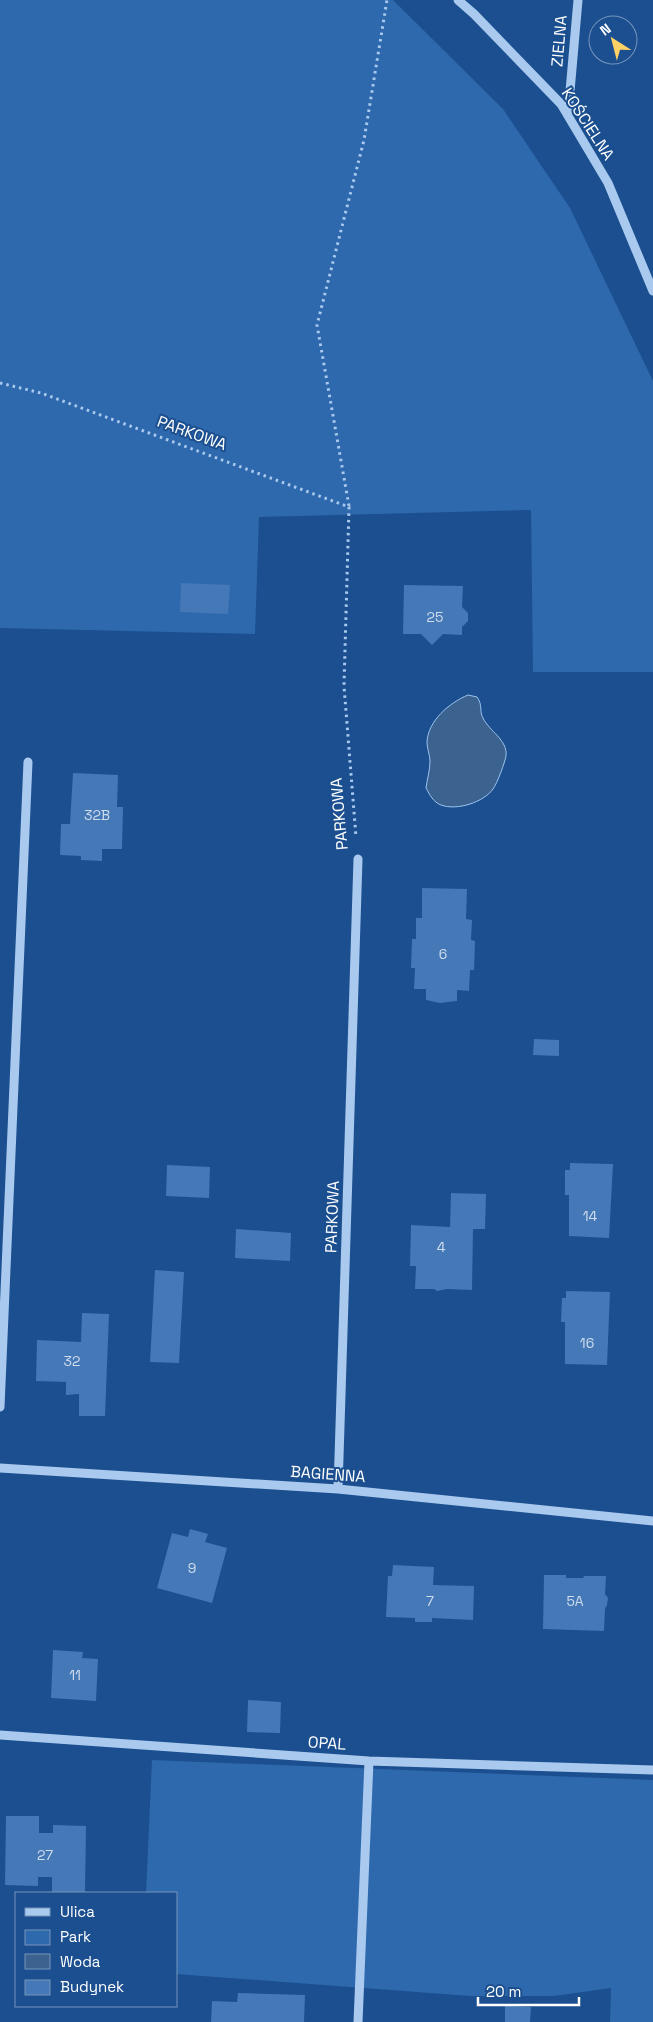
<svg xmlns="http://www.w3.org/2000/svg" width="653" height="2022" viewBox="0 0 653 2022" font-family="'Space Grotesk',sans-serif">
<rect width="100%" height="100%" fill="#1b4f8f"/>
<path fill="#2e69ad" d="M0 0H393L503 109 570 208 653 381V672H533L531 510 259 517 255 634 0 628Z
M152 1760 653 1780V2022H610L611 1988 554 1996H470L176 1974V1893H146Z"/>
<path fill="#3c6290" stroke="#9cc4f0" d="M468 695 477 697C483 705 479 711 483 718 489 731 508 740 506 756 505 762 497 784 493 789 484 802 457 811 441 805 433 802 430 795 426 788 427 780 430 770 430 761 430 755 427 749 427 742 428 721 449 703 468 695Z"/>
<path fill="#4478b7" d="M181 583 230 585 228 614 180 612Z
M404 585 463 586 462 607 468 613V621L462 627V635L443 634 432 645 421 634H403Z
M73 773 118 775 117 807H123L122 849H102V861L81 860V856L60 855 61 824H70Z
M422 888 467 889 466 919 472 920 471 940 475 941 474 970H470L469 991 457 990V1001H456L440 1003 426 1000V989H414L415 968H411L412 939H416V918H422Z
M534 1039 559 1040V1056L533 1055Z
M570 1163 613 1164 609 1238 569 1236V1195H565V1170H570Z
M167 1165 210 1167 209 1198 166 1196Z
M451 1193 486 1194 485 1229H473L472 1290 447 1289 437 1291 434 1289H415L416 1266H410L411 1225 450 1227Z
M236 1229 291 1233 290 1261 235 1258Z
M155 1270 184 1272 179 1363 150 1362Z
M566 1291 610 1292 607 1365 565 1364V1322H561L562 1298H566Z
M82 1313 109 1314 105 1416H79V1394L66 1395V1382L36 1381 37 1340 81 1342Z
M190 1529 208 1534 205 1542 227 1548 212 1603 157 1588 172 1533 188 1537Z
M393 1565 434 1567 433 1585 474 1586 473 1620 432 1618V1622H415V1618L386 1617 388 1576H392Z
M544 1575H566V1578H583L584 1576H606L605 1594 608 1598 607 1605 605 1609 604 1631 543 1629Z
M53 1650 83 1652 82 1658 98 1659 96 1701 51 1698Z
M248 1700 281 1702 280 1733 247 1732Z
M6 1816H39V1833H53V1825L86 1826 85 1893 52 1892V1877H38V1886L5 1885Z
M238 1993 305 1995 304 2022H211L212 2001 237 2002Z
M505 2006 531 2007 530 2022H505Z"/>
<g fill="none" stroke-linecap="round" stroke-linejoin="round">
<path stroke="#a9c9ee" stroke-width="3" stroke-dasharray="2.5 4" stroke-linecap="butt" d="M0 383 41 393 349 507 344 686 356 837
M349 506 317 325 364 140 387 0"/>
<path stroke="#a9c9ee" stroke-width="9" d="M458 0 474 14 561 104 608 183 653 291
M568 114 578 0
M0 1407 28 762
M0 1468 338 1489 653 1521
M338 1489 358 859
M0 1735 369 1761 653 1770
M358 2022 369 1761"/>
</g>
<g text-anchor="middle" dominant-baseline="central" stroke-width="4" stroke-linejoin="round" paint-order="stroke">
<g font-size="14" fill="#d0dded">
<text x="435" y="617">25</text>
<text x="97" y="815">32B</text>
<text x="443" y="954">6</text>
<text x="590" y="1216">14</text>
<text x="441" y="1247">4</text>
<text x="587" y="1343">16</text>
<text x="72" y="1361">32</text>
<text x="192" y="1568">9</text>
<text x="430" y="1601">7</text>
<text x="575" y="1601">5A</text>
<text x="75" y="1675">11</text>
<text x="45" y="1855">27</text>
</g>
<g font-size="16" fill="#fff" stroke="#1b4f8f">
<text transform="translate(559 41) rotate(-85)">ZIELNA</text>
<text transform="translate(588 124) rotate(57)">KOŚCIELNA</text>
<text transform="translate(192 433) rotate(20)">PARKOWA</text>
<text transform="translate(339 814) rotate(-95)">PARKOWA</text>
<text transform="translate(332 1217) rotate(-88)">PARKOWA</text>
<text transform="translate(328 1474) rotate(4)">BAGIENNA</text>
<text transform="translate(327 1743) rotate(4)">OPAL</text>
</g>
</g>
<rect x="15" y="1892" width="162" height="115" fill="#1b4f8f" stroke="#7695bc"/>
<rect x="25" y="1908" width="25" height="8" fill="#a9c9ee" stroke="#7695bc"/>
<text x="60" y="1917" font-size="15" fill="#ffffff">Ulica</text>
<rect x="25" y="1930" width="25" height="15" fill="#2e69ad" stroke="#7695bc"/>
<text x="60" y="1942" font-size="15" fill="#ffffff">Park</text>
<rect x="25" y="1954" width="25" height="15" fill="#3c6290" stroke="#7695bc"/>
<text x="60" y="1967" font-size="15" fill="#ffffff">Woda</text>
<rect x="25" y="1980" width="25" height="15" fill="#4478b7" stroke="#7695bc"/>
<text x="60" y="1992" font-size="15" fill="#ffffff">Budynek</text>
<g transform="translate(613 40) rotate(324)"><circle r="24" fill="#1b4f8f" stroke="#7695bc"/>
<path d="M0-4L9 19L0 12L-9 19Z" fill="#ffd166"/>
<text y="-8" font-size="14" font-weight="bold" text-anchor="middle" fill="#ffffff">N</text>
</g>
<path d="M478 1997v8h101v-8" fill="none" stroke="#ffffff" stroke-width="2.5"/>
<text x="486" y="1997" font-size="15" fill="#ffffff" stroke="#1b4f8f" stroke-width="4" paint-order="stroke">20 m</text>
</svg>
